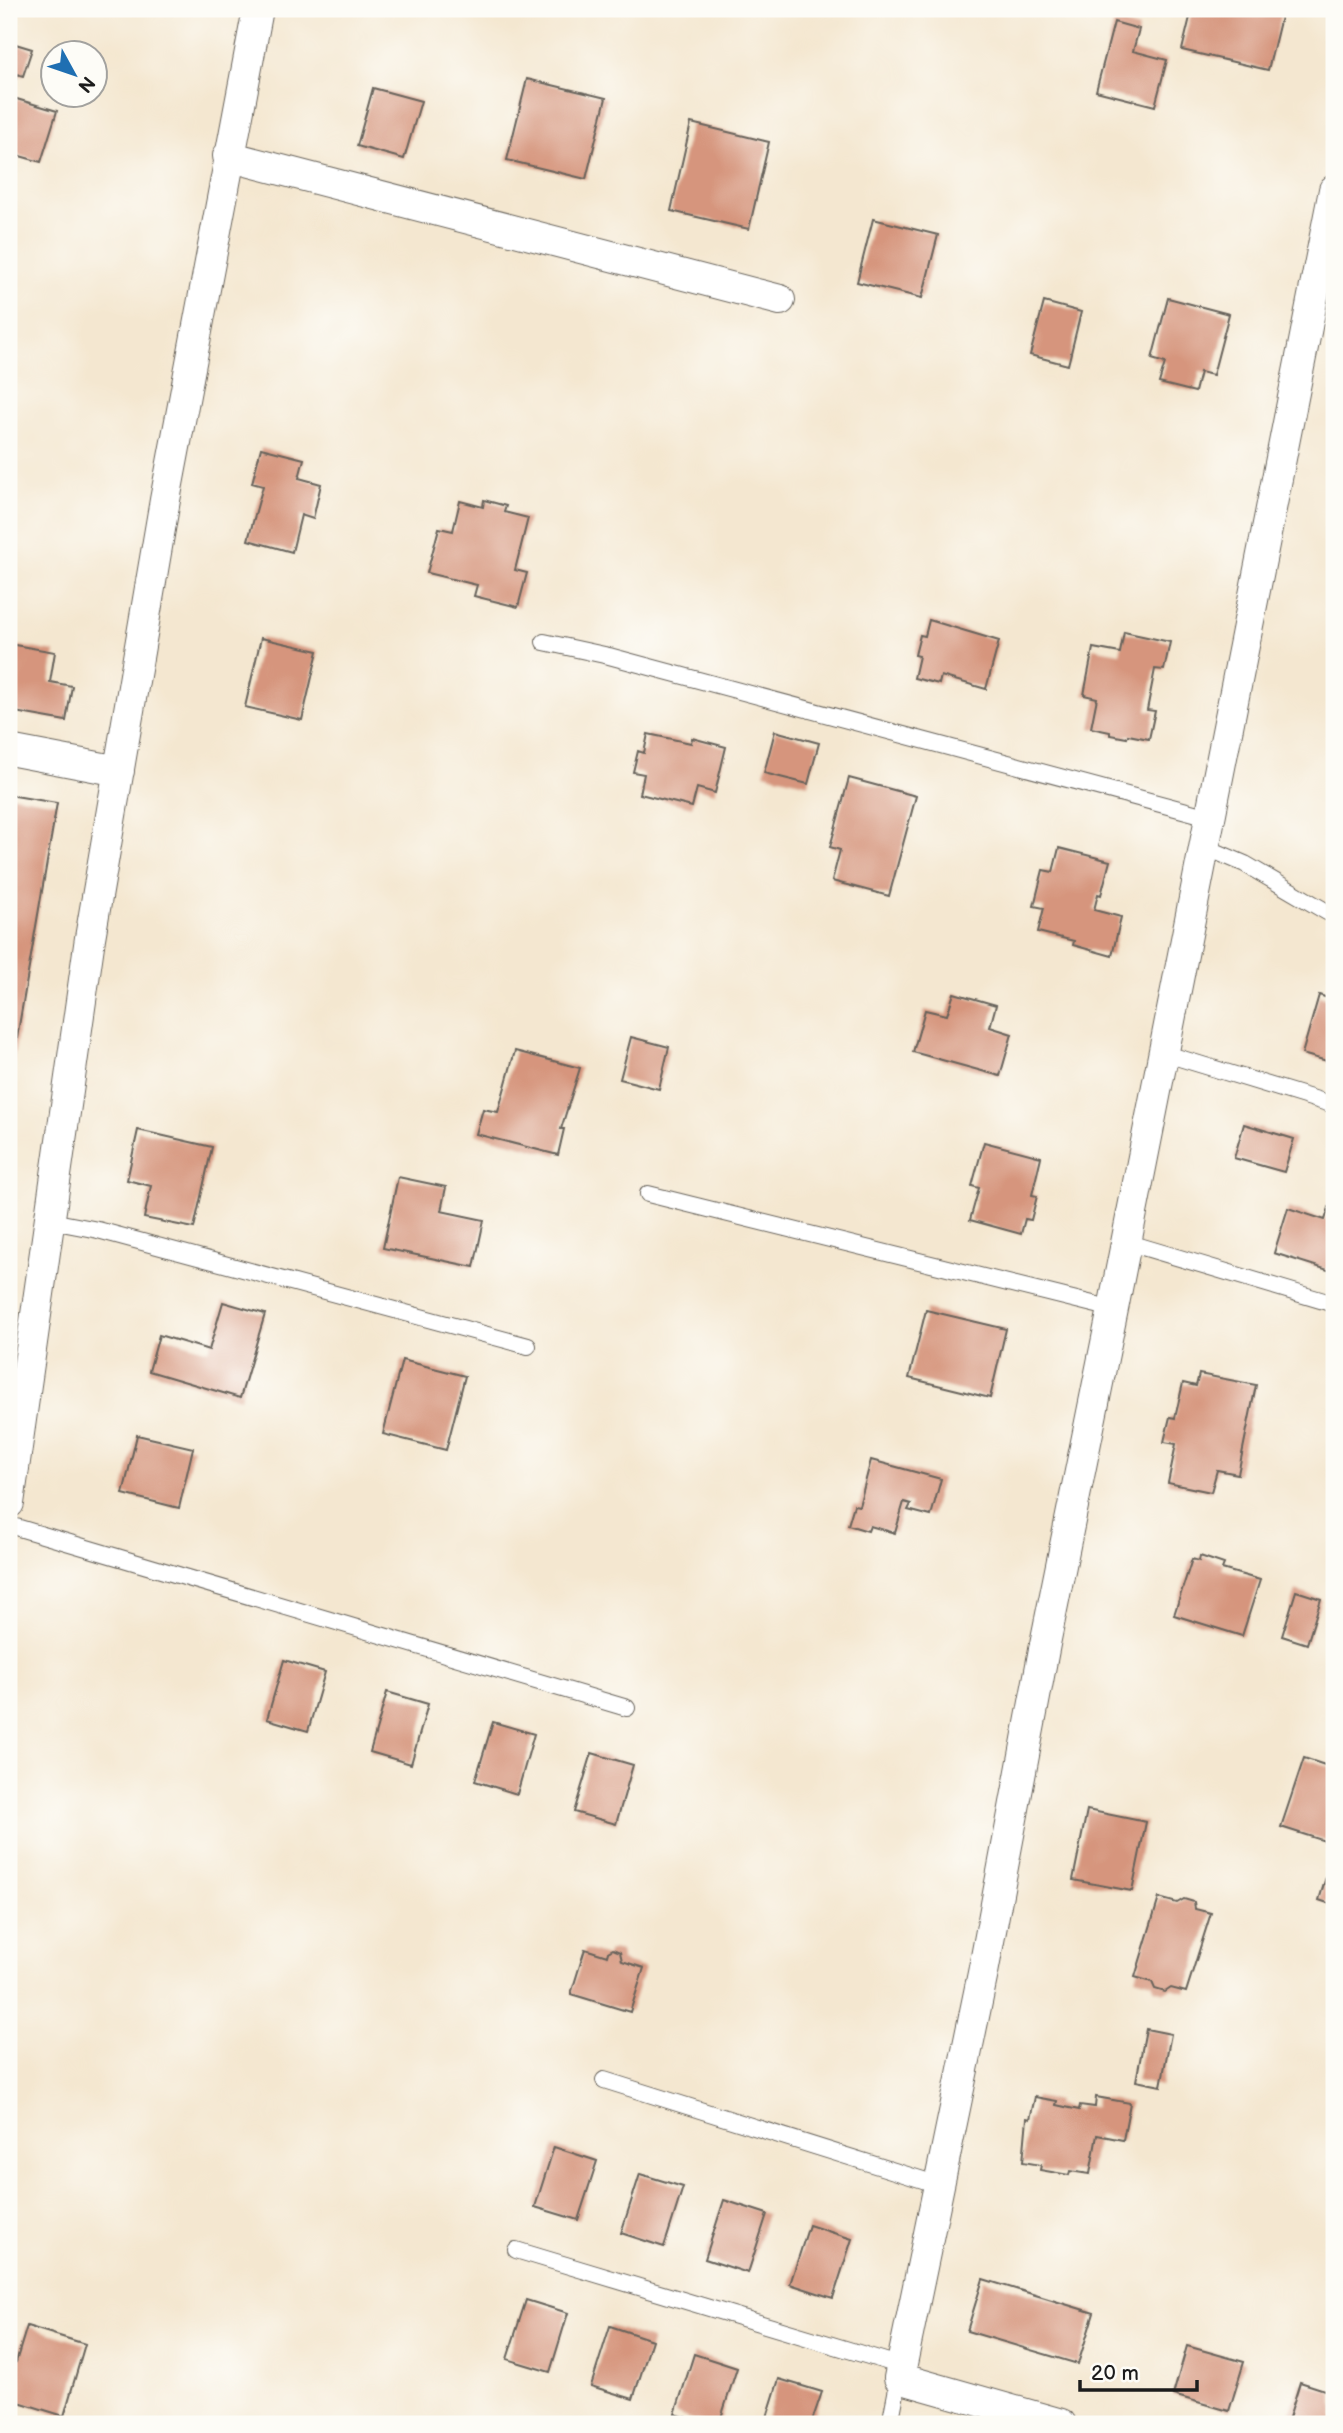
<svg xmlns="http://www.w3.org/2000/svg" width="1343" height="2433" viewBox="0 0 1343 2433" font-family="'Balsamiq Sans',sans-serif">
<rect width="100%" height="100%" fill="#fdfcf7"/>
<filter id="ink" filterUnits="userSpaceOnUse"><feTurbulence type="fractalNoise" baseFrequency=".0143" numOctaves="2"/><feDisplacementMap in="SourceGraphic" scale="14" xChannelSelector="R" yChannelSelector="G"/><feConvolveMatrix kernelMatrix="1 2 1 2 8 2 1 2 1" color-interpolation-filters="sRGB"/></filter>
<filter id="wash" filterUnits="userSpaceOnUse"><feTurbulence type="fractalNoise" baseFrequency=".00686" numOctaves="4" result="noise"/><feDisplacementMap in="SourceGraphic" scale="28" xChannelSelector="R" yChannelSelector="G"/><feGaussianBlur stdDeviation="1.57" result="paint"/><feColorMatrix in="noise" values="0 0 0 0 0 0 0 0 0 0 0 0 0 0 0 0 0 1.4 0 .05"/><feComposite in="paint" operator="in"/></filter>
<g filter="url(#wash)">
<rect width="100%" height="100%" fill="#f4e7d0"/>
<g id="blocks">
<path fill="#d6957d" d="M1192 9H1283L1268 70 1182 50Z
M1114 22 1139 29 1133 51 1167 60 1155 106 1096 91Z
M9 42 32 49 23 76 17 74 10 97 57 111 41 162 9 153Z
M527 79 606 98 586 179 507 160Z
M373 88 421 101 404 159 357 146Z
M691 123 769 142 749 229 671 211Z
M873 219 938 235 922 298 857 282Z
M1168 298 1229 314 1213 375 1200 372 1195 392 1159 383 1165 363 1152 359Z
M1044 302 1081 312 1068 365 1030 355Z
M261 448 304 459 299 478 321 484 313 519 301 515 292 552 248 540 263 486 252 483Z
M484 500 506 506 504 512 528 518 515 570 527 573 518 607 474 596 477 585 427 573 439 528 453 531 460 501 483 507Z
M929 620 999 641 986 689 941 676 939 684 914 678 919 656 915 655 920 635 925 636Z
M1124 632 1170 642 1164 670 1155 669 1147 710 1155 711 1149 739 1128 735 1127 738 1110 735V732L1091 728 1097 698 1084 695 1093 648 1120 653Z
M261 638 318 651 302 720 245 707Z
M9 644 55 652 50 682 72 686 66 721 9 711Z
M775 731 819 743 808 784 764 773Z
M648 734 691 743 692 738 726 747 715 793 697 788 692 807 640 794 644 774 633 772 638 751 644 753Z
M849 778 916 796 889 896 832 881 840 850 830 847Z
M9 795 57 803 10 1079H9Z
M1059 848 1110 861 1101 895 1098 894 1094 910 1121 917 1112 956 1073 945 1074 941 1038 932 1044 908 1034 906 1043 870 1053 872Z
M954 993 996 1005 990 1027 1012 1034 1000 1076 913 1052 925 1010 947 1015Z
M1319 995 1334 1000V1063L1302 1054Z
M631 1037 669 1047 659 1089 620 1079Z
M515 1051 580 1068 561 1129H564L558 1155 476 1134 483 1109 498 1112Z
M1244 1124 1294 1139 1284 1172 1234 1158Z
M138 1130 212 1147 194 1228 144 1218 151 1186 127 1180Z
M984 1142 1041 1157 1032 1195 1037 1196 1031 1220 1025 1219 1021 1234 970 1220 979 1188 972 1186Z
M398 1177 446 1187 441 1211 484 1220 474 1267 383 1248Z
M1334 1192V1272L1274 1253 1288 1208 1325 1220Z
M223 1302 265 1314 240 1398 149 1371 159 1335 209 1350Z
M926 1310 1006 1329 990 1398 909 1378Z
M402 1360 465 1376 446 1450 383 1434Z
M1199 1374 1256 1385 1238 1474 1217 1470 1211 1492 1168 1483 1176 1444 1164 1442 1170 1417 1175 1418 1183 1383 1196 1386Z
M137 1435 193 1448 179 1508 123 1494Z
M871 1460 941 1479 931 1516 908 1510 911 1504 904 1502 895 1533 870 1526 868 1531 848 1525 854 1505 859 1506Z
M1200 1556 1224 1564 1222 1569 1260 1580 1242 1636 1174 1615 1192 1559 1199 1561Z
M1296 1591 1321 1599 1307 1644 1282 1636Z
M284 1660 325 1672 308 1731 267 1719Z
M387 1692 428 1704 411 1764 370 1752Z
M493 1722 534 1734 517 1794 475 1781Z
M592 1753 633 1765 616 1824 574 1812Z
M1304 1758 1334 1768V1844L1281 1827Z
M1087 1810 1146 1822 1132 1891 1073 1880Z
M1331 1861 1334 1862V1905L1319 1900Z
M1159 1898 1177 1903 1184 1899 1194 1902 1195 1909 1211 1913 1186 1992 1171 1988 1165 1992 1155 1989 1152 1982 1135 1977Z
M585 1949 607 1956 608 1952 613 1949 620 1952 622 1961 644 1968 630 2012 571 1994Z
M1146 2029 1171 2034 1161 2086 1136 2081Z
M1035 2097 1057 2101 1056 2105 1079 2110 1080 2105 1095 2107 1096 2097 1130 2103 1123 2140 1097 2135 1090 2174 1070 2171 1069 2175 1040 2170 1041 2165 1023 2162 1027 2118 1030 2119Z
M554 2147 597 2161 578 2220 535 2207Z
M640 2174 683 2187 664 2247 621 2233Z
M724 2200 767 2214 748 2273 705 2259Z
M809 2225 852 2239 833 2298 790 2284Z
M983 2279 1094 2313 1078 2364 967 2331Z
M526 2300 568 2313 550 2372 507 2359Z
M27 2326 85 2344 64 2416 9 2399V2360L16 2362Z
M610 2326 652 2340 633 2399 591 2386Z
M1187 2346 1244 2362 1229 2411 1173 2395Z
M694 2354 737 2368 719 2424H708L675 2414Z
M779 2379 822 2392 811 2424H765Z
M1300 2382 1334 2393V2424H1287Z"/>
</g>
</g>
<g filter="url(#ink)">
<use href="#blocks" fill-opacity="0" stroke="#68635b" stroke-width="2"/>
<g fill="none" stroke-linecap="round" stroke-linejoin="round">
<defs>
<path id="service" d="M544 642 609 656 1209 817
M1203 846 1245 864 1327 912 1334 914
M1163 1053 1334 1105
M648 1194 1113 1309
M51 1221 98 1230 528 1346
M1126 1242 1334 1304
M9 1525 627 1708
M604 2080 939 2185
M516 2250 902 2366
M890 2424 899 2378"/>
<path id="minor" d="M228 156 780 300
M9 750 119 771
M9 1503 90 938 165 500 258 9
M1061 2424 899 2378 983 1973 1045 1644 1113 1309 1334 190"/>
</defs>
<use href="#service" stroke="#68635b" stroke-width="18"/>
<use href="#minor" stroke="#68635b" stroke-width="32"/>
<use href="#service" stroke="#fff" stroke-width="16"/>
<use href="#minor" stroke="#fff" stroke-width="30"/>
</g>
</g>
<rect width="1343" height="2433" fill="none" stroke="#fdfcf7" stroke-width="35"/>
<g transform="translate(74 74) rotate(130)"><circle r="33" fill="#fdfcf7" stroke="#a3a29f" stroke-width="2"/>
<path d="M0-5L12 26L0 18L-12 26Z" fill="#1f6fb2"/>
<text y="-10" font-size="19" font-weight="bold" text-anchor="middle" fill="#1c1c1c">N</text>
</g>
<path d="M1080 2380v10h117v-10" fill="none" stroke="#1c1c1c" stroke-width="3.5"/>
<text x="1091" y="2380" font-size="21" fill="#1c1c1c" stroke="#fdfcf7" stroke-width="5" paint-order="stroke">20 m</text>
</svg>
